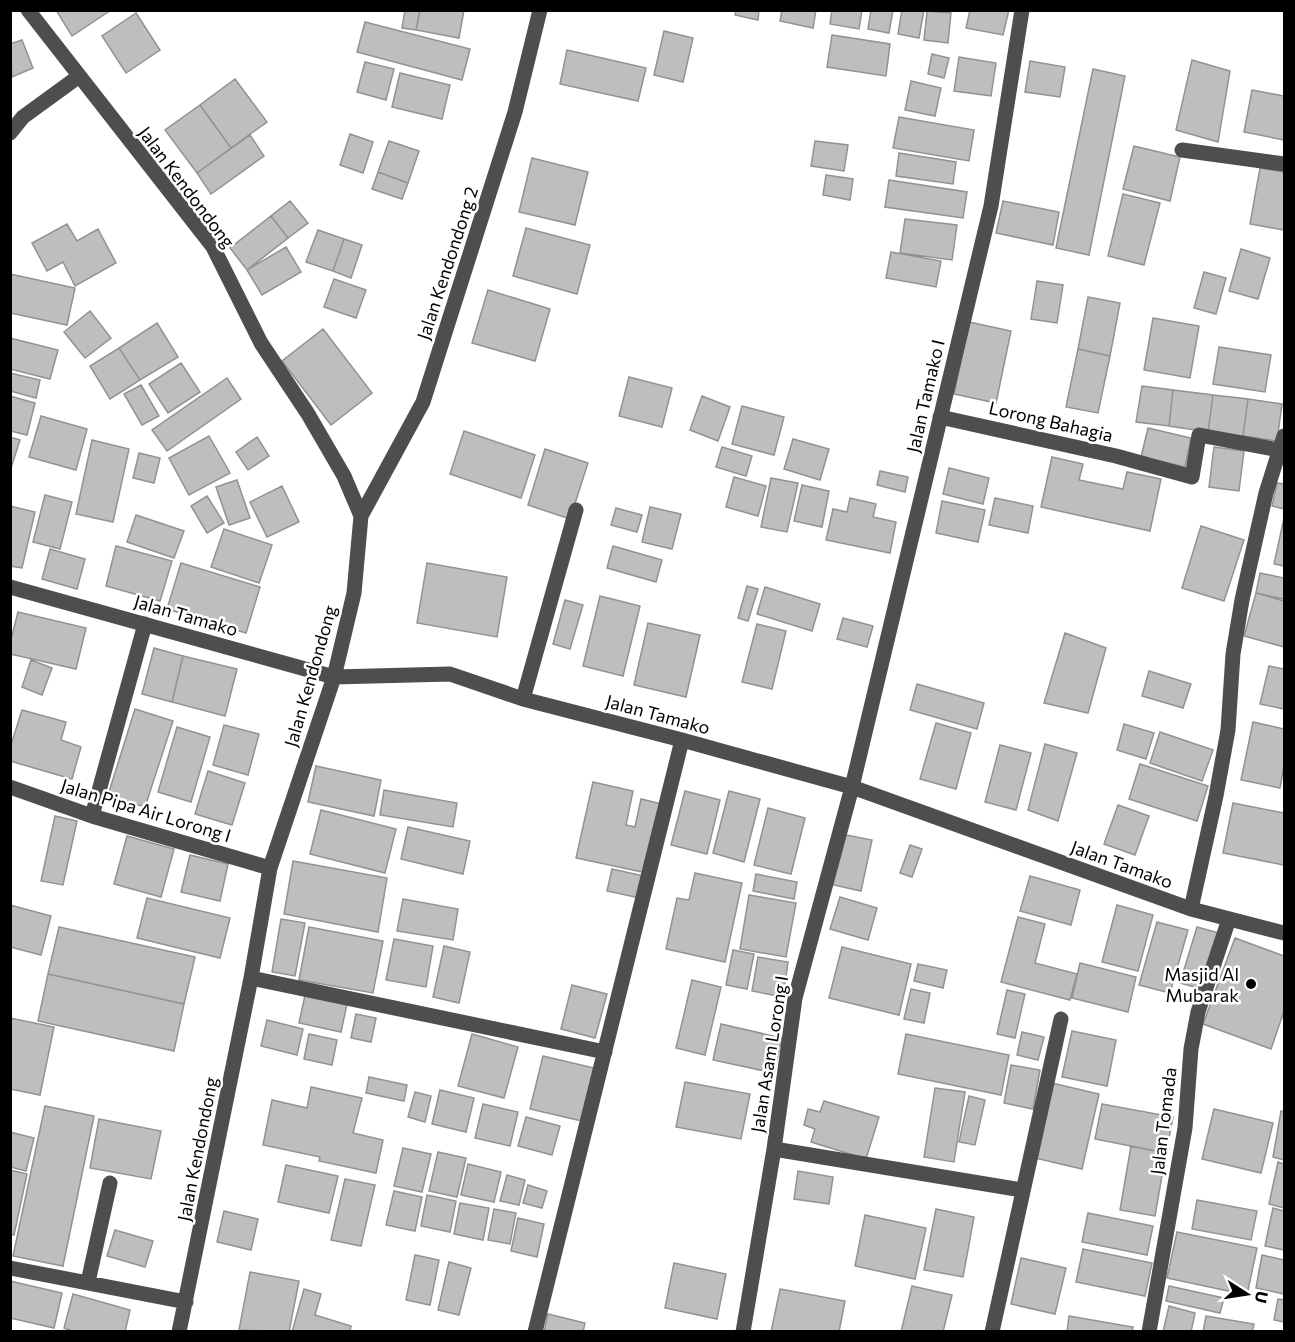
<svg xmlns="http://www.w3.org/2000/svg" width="1295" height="1342" viewBox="0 0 1295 1342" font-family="Commissioner,sans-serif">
<rect width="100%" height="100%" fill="#fff"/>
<path fill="#bebebe" stroke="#929292" stroke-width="1.5" d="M56 10H111L72 36Z
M405 10H420L416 30 402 28Z
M420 10H464L459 38 416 30Z
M736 10H759L758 20 735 15Z
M782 10H816L813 28 780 21Z
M832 10H862L859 29 830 24Z
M871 10H893L889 33 868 29Z
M902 10H924L919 38 898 34Z
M970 10H1009L1003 35 966 28Z
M927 11 951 13 948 43 924 40Z
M136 13 160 50 126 73 102 36Z
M365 22 470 49 462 80 357 52Z
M664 31 693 38 683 82 654 75Z
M832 35 890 44 886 76 827 67Z
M22 40 33 68 12 77 10 44Z
M567 50 646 68 638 101 560 84Z
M932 54 949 58 944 78 928 74Z
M959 57 996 63 991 96 954 91Z
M1192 60 1230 71 1218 142 1176 130Z
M1030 61 1065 67 1060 97 1025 92Z
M365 62 394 69 386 100 357 92Z
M1093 69 1125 76 1089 255 1056 248Z
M400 73 450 85 442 119 392 107Z
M235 79 267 122 231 148 200 105Z
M911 81 941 88 935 116 905 110Z
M1252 90 1284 96V140L1244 132Z
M200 105 231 148 197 173 165 130Z
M899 117 974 130 969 161 893 148Z
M350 134 373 142 363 173 340 165Z
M250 135 264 156 211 194 197 173Z
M389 141 419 151 408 183 378 172Z
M815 141 848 145 844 171 811 166Z
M1134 146 1180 157 1170 201 1123 189Z
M899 153 956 162 953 184 896 176Z
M532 158 588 172 575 225 519 212Z
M1260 168 1284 172V230L1250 224Z
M378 172 408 183 402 199 372 189Z
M826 175 853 179 850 200 823 195Z
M889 180 967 192 963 218 885 207Z
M1123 194 1160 203 1144 265 1108 256Z
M290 201 308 223 288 238 271 216Z
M1003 201 1059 212 1053 245 996 233Z
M271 216 288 238 247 270 230 248Z
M905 219 957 225 952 260 900 253Z
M67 224 77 241 98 229 116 263 75 286 63 262 47 271 32 243Z
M526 228 590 245 577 294 513 276Z
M318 230 344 239 333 271 306 262Z
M344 239 362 245 351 278 333 271Z
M286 247 301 272 262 295 247 270Z
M1241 249 1270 258 1258 299 1229 291Z
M891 252 941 261 936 287 886 278Z
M1204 272 1226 278 1216 314 1194 308Z
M10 274 75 288 67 325 10 313Z
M334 279 366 290 356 318 324 307Z
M1037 281 1063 285 1057 323 1031 319Z
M488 290 550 309 535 361 472 343Z
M1088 297 1120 303 1110 356 1078 349Z
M90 311 111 338 85 358 64 332Z
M1153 318 1199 326 1190 378 1144 370Z
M969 322 1011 331 996 403 954 394Z
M157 323 178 357 140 380 119 348Z
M323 329 372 393 331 425 282 361Z
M10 338 58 350 50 379 10 369Z
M1219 347 1271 355 1265 392 1213 384Z
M119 348 140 380 110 399 90 366Z
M1078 349 1110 356 1098 413 1066 407Z
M181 363 200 392 168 413 149 384Z
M10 373 40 380 36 398 10 391Z
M629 377 672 388 662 427 619 416Z
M227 378 241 399 167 451 152 430Z
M141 385 159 416 142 425 124 394Z
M1142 386 1173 390 1169 426 1136 422Z
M1173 390 1213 395 1208 432 1169 426Z
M1213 395 1248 399 1243 436 1208 432Z
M10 396 35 403 27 435 10 431Z
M702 396 730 407 718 441 690 430Z
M1248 399 1282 404 1277 441 1243 436Z
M742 406 784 417 774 455 732 444Z
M41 416 87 429 76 470 29 457Z
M1148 428 1191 438 1185 467 1141 457Z
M464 431 535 455 521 498 450 474Z
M209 436 230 473 189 495 169 458Z
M10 437 20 440 10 471Z
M257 437 269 456 248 470 236 452Z
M793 439 829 449 820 480 784 469Z
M92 440 129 449 113 522 76 514Z
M722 447 752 456 746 476 716 467Z
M1214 447 1244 451 1239 491 1209 487Z
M545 449 588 463 570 519 528 505Z
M139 453 160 458 154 483 133 478Z
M1052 457 1083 464 1079 480 1123 489 1127 472 1161 479 1150 531 1041 507Z
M949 468 989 478 983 504 943 494Z
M880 471 908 477 905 492 877 485Z
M734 477 766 486 758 516 726 507Z
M771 478 798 483 787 532 761 527Z
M237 480 250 518 229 525 216 487Z
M1277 483 1284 484V509L1272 506Z
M802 485 829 491 822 527 794 521Z
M282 486 299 522 267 537 250 502Z
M45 495 72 502 60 549 33 542Z
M207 496 224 523 207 533 191 506Z
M850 498 876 504 873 517 896 522 890 553 826 540 833 509 847 512Z
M995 498 1033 506 1028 533 989 525Z
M942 501 985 510 978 542 936 533Z
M10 506 35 512 22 568 10 566Z
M650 507 681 514 672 549 642 542Z
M616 508 642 515 637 532 611 525Z
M136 515 184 531 174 558 127 542Z
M1284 518V566L1274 564Z
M1201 526 1244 540 1224 601 1182 588Z
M224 529 272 545 259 583 211 567Z
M116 546 172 561 160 601 106 586Z
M613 546 662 560 656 582 607 568Z
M50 549 85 559 77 589 42 579Z
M181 563 260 587 246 633 167 609Z
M427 563 507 577 497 637 417 623Z
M1260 573 1284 578V599L1256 593Z
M747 586 758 589 748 621 738 618Z
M765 587 820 604 812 631 757 614Z
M1256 593 1284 601V647L1244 636Z
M600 596 640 606 623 676 583 666Z
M565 600 583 605 570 649 553 644Z
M18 612 86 628 76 669 10 654V643Z
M843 618 873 626 867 647 837 639Z
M648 623 700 635 686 697 634 685Z
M757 624 786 631 772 689 742 682Z
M1065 633 1106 648 1088 713 1044 703Z
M154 648 183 656 172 702 142 694Z
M183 656 237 669 225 716 172 702Z
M31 660 52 668 42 695 22 687Z
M1269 666 1284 669V709L1260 704Z
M1149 671 1191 684 1183 708 1142 696Z
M917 684 984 703 977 729 910 710Z
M135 709 173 721 145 807 108 795Z
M22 710 66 722 61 740 81 747 72 779 10 761V748Z
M1253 722 1284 729V766L1280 788 1241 780Z
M936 723 971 733 956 789 920 779Z
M1124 724 1154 733 1146 759 1117 750Z
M224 725 259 734 248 775 213 765Z
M177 727 210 737 191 802 158 792Z
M1160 732 1213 750 1202 781 1150 763Z
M1045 744 1077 753 1058 821 1028 810Z
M1000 745 1031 753 1016 810 985 802Z
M1140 764 1208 786 1197 821 1129 799Z
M316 766 381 780 374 816 308 802Z
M208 771 245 783 232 825 195 814Z
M593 782 633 791 626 825 635 827 641 799 662 804 647 873 576 858Z
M384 790 457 803 453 827 380 815Z
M685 791 720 800 707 854 671 845Z
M729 791 760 799 744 862 713 853Z
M1233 803 1284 813V865L1223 853Z
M1118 805 1149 816 1135 855 1104 844Z
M768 808 805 818 791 874 754 865Z
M321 810 396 829 385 873 310 854Z
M55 816 77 821 63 885 41 881Z
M408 827 470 841 463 874 401 859Z
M836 833 872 840 861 891 825 883Z
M127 836 174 849 161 897 114 884Z
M910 845 922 849 912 877 900 873Z
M190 855 228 864 220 901 181 892Z
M293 861 387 878 378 932 284 914Z
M612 869 644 876 640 898 607 891Z
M695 873 742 883 725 962 666 949 677 898 689 900Z
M756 874 797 882 794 899 753 891Z
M1030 876 1080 890 1071 925 1020 911Z
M749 895 796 903 786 957 740 949Z
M840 897 877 908 868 940 830 929Z
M147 898 230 918 220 958 137 938Z
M403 899 458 909 453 940 397 931Z
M10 905 51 916 41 955 10 947Z
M1117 905 1153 915 1138 971 1102 962Z
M1018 917 1045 924 1035 963 1077 974 1070 1000 1001 982Z
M281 919 305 923 295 976 272 972Z
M1157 922 1188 930 1170 993 1139 985Z
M59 927 195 957 184 1004 48 974Z
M309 927 383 941 373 993 299 980Z
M1197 927 1219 933 1202 989 1180 983Z
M1235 938 1284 956V1011L1271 1049 1203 1024Z
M394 939 433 946 426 987 386 980Z
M444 946 470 952 459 1003 433 997Z
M842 947 911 964 899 1015 829 998Z
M733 950 754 954 747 989 726 985Z
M758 957 788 962 783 997 752 991Z
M1080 963 1136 977 1128 1012 1072 998Z
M918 964 947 970 943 988 914 981Z
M48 974 184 1004 174 1051 38 1021Z
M692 980 721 987 705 1055 676 1048Z
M572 985 607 994 595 1038 561 1029Z
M911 989 930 993 924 1023 904 1019Z
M1007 990 1025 994 1015 1038 997 1034Z
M305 995 347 1004 341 1032 299 1023Z
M356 1014 376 1018 371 1042 351 1038Z
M10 1018 54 1027 40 1095 10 1089Z
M267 1020 303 1029 297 1055 261 1046Z
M721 1024 782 1038 774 1073 713 1060Z
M1072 1031 1116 1040 1107 1086 1062 1077Z
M1022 1032 1044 1037 1038 1060 1017 1055Z
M309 1034 337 1040 332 1065 304 1059Z
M472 1034 518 1047 504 1098 458 1086Z
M906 1034 1009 1055 1001 1095 898 1074Z
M543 1056 594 1068 582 1121 530 1109Z
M1011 1065 1040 1070 1033 1109 1004 1103Z
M369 1077 407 1085 404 1101 366 1093Z
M685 1082 750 1094 741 1139 676 1127Z
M1052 1083 1099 1094 1082 1169 1035 1158Z
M311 1087 362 1098 353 1133 383 1140 376 1173 319 1161 320 1157 263 1145 272 1100 307 1108Z
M935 1088 965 1092 954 1162 924 1157Z
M440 1090 474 1098 466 1132 432 1124Z
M415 1092 431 1096 425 1122 408 1117Z
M969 1096 985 1100 975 1145 959 1142Z
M824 1101 879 1117 866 1159 811 1142 815 1129 804 1125 808 1109 820 1112Z
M483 1104 518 1112 510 1146 475 1138Z
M1102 1104 1173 1117 1166 1153 1095 1139Z
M45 1106 94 1116 63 1266 13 1256Z
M1214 1109 1273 1123 1261 1173 1202 1159Z
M1281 1111 1284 1112V1160L1273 1157Z
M526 1117 560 1126 552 1155 518 1146Z
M99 1119 161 1131 151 1179 90 1168Z
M10 1132 34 1138 26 1171 10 1167Z
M1131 1146 1166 1153 1155 1216 1120 1210Z
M403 1148 431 1154 422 1192 394 1186Z
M438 1152 466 1158 457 1197 429 1191Z
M1278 1162 1284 1164V1208L1269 1204Z
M468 1164 501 1172 494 1202 461 1195Z
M286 1165 338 1176 329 1213 278 1202Z
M10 1170 27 1174 14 1235 10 1234Z
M798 1171 833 1177 829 1204 794 1199Z
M507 1175 525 1180 519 1205 500 1201Z
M345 1179 375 1185 361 1246 331 1240Z
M528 1185 547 1191 542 1208 523 1203Z
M394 1191 422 1197 415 1231 386 1225Z
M427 1195 456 1201 450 1232 421 1226Z
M1197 1200 1257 1211 1251 1240 1192 1229Z
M460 1203 489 1208 483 1240 454 1234Z
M1273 1208 1284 1211V1250L1265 1246Z
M494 1209 516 1213 510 1244 488 1240Z
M936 1209 974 1217 963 1277 924 1270Z
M224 1211 258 1219 251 1250 217 1242Z
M1088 1213 1153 1226 1147 1255 1082 1242Z
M865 1215 926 1228 915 1279 855 1266Z
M518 1218 544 1224 537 1257 511 1251Z
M115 1230 153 1241 145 1267 107 1256Z
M1177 1232 1257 1248 1247 1295 1167 1278Z
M1083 1249 1152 1263 1145 1296 1076 1282Z
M415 1255 439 1260 430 1305 406 1300Z
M1262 1255 1284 1260V1294L1256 1288Z
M1021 1258 1066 1268 1055 1314 1011 1304Z
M449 1262 471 1268 459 1315 438 1310Z
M674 1263 726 1274 717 1319 665 1308Z
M250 1272 299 1281 289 1332 239 1330Z
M10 1281 62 1293 54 1328 10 1318Z
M912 1286 952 1295 943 1332H901Z
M1169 1286 1224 1298 1220 1313 1166 1301Z
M304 1289 321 1294 315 1315 351 1326 350 1332H292Z
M780 1289 845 1301 839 1332H771Z
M73 1294 130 1310 125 1332H75L64 1328Z
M1278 1299 1284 1300V1322L1274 1320Z
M1169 1306 1195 1313 1191 1332H1163Z
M548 1314 585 1323 583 1332H544Z
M1069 1316 1133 1327 1132 1332H1067Z
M1206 1316 1254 1324 1252 1332H1203Z"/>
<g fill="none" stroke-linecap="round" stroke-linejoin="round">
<path stroke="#4e4e4e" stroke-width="15" d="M28 10 213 247 261 343 308 414 344 476 361 516 354 593 334 677 270 868 251 978 179 1332
M10 133 23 117 78 77
M1182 150 1284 164
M940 417 1116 456 1192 477 1199 435 1279 450
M361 516 423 402 515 112 540 10
M10 587 334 677 450 674 523 699 682 740 852 787 1191 909 1284 933
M523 699 576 510
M10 787 92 816 270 868
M92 816 145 624
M1191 909 1216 796 1228 730 1233 654 1242 600 1266 493 1284 436
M251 978 605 1052
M774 1149 1022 1190
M10 1268 186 1302
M88 1282 110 1183
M535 1332C583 1134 633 937 682 740
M743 1332 774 1149 795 998 852 787 991 206 1022 10
M992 1332 1061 1019
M1149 1332 1185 1128 1191 1049 1198 1012 1229 919"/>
</g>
<circle fill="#000" stroke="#fff" stroke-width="2" cx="1251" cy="984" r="6"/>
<g text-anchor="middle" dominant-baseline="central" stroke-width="5" stroke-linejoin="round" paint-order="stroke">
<g font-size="18" fill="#000" stroke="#fff">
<text transform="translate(187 187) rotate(53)">Jalan Kendondong</text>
<text transform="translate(447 263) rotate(-72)">Jalan Kendondong 2</text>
<text transform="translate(925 396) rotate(-77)">Jalan Tamako I</text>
<text transform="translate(1051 421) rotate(13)">Lorong Bahagia</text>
<text transform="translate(186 615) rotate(16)">Jalan Tamako</text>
<text transform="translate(310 676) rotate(-74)">Jalan Kendondong</text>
<text transform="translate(658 714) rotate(15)">Jalan Tamako</text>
<text transform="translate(146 810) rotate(17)">Jalan Pipa Air Lorong I</text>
<text transform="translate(1122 864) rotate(20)">Jalan Tamako</text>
<text transform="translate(769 1054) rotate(-81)">Jalan Asam Lorong I</text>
<text transform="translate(1163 1121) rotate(-83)">Jalan Tomada</text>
<text transform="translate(197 1149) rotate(-79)">Jalan Kendondong</text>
</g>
<g font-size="18" fill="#000" stroke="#fff" text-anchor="end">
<text x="1239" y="974">Masjid Al<tspan x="1239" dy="21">Mubarak</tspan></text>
</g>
</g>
<rect width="1295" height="1342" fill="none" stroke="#000000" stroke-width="24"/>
<g transform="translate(1247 1294) rotate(102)" stroke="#ffffff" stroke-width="4.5" paint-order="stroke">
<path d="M0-4.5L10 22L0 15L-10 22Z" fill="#000000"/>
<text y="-9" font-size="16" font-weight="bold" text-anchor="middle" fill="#000000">U</text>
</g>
</svg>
